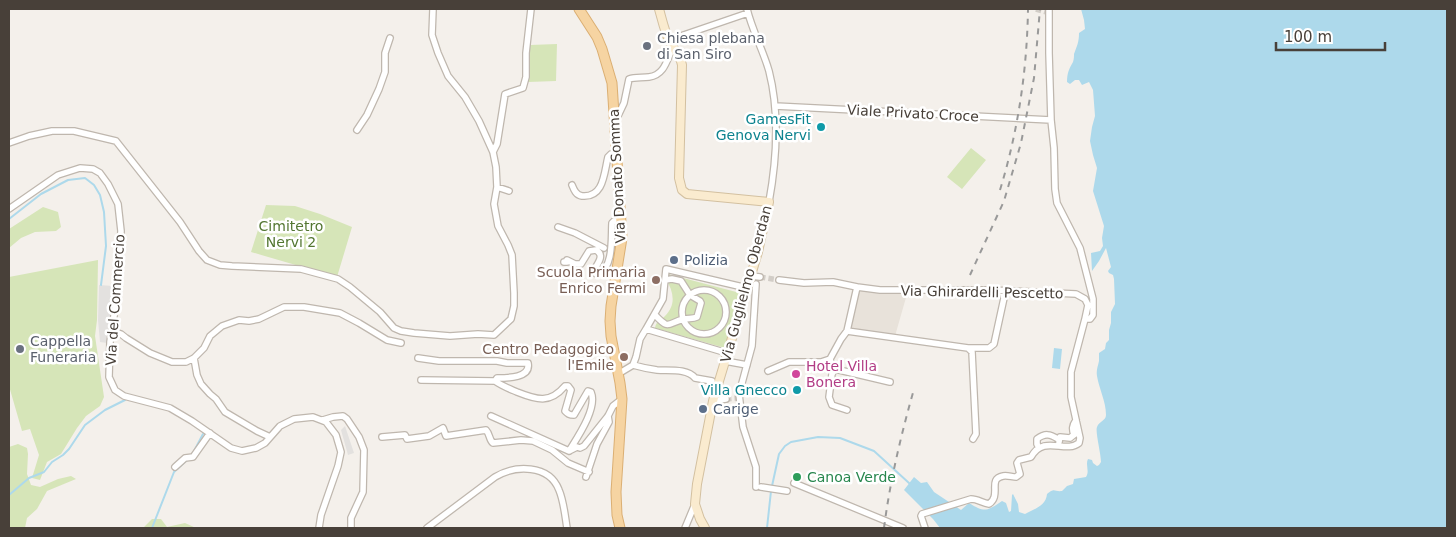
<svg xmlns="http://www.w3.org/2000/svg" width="1456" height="537" viewBox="0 0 1456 537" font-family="'DejaVu Sans',sans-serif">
<rect width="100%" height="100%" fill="#f4f0eb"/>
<path fill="#e8e2da" d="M859 290 869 292 907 294 895 336 851 328Z"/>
<path fill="#d6e5b8" d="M557 44 556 81 528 82 530 45Z
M971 148 986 160 962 189 947 177Z
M266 205 295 206 320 214 352 227 337 277 251 252Z
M43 207 58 212 61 227 56 231 35 232 21 238 9 248V229Z
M98 260 97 320 95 336 104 397 100 406 86 416 77 428 61 454 47 462 40 480 32 478 39 455 30 429 22 431 9 386V277Z
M668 274 740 293 725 348 655 328C656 321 660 321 665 316 677 304 673 291 666 279Z
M18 444 27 448 28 454 27 474 31 485 40 487 58 479 71 476 76 479 47 491 37 509 27 518 25 528H9V483C11 477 9 455 9 447Z
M152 519H161L167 527 185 523 196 528H143Z"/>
<path fill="#e3e1df" d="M99 285 113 286V317L107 343 100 342 98 320Z
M345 426 354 453 348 455 341 430Z"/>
<path fill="#add9eb" d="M1081 9H1447V528H940L933 519 904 490 914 477 921 483 927 482 934 492 961 510 969 503C985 513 987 511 1002 501L1006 503 1009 512 1011 511 1012 495 1013 494 1018 504 1019 512 1025 514C1034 509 1046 506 1047 494 1055 487 1054 492 1062 491L1067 486 1073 484 1074 479 1086 477C1090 471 1085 465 1088 459L1092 460 1093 463 1097 466 1099 465 1101 462C1101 454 1095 431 1097 427 1099 421 1106 421 1106 415 1106 401 1099 389 1097 376 1096 370 1098 366 1099 361 1099 358 1099 356 1099 353L1105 349 1106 343 1109 340V330L1111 323V312L1115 304 1114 279 1113 275 1109 273 1108 271 1111 267 1106 248 1099 261 1092 271 1091 253 1100 251 1103 246 1102 238 1104 226 1093 191 1097 168 1093 155 1090 141 1092 127 1095 116 1093 90 1089 82 1082 85 1079 80H1075L1070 84 1067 82C1067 73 1069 69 1073 62 1074 59 1074 56 1074 54 1077 46 1079 42 1079 33L1085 29 1084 20Z
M1054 348 1062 349 1060 369 1052 368Z"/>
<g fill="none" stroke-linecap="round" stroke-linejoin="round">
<path stroke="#add9eb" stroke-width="2" d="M9 219 41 194 68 180 85 178 94 185 100 195 104 212 106 246 101 285
M193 453 203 434
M772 486 779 454 785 446 791 442 818 437 840 438 874 451 909 483
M9 495 29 478 44 472 52 462 63 455 69 449 85 425 105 410 125 400
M152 528 174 472 187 460
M767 528 771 491"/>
<path stroke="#d2cdc7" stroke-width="5.5" stroke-dasharray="5.5 3" stroke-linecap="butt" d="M1036 9 1050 13
M760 277 779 280
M726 399 737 398"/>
<defs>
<path id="street" d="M747 9C752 30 763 50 769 71 780 114 777 158 769 202
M669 40 748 13
M775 106 1051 120
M615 122 624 103 629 79C635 77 642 78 649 77 665 75 667 59 673 47
M357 130 367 115 379 89 385 72V53L390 38
M9 143 29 136 52 131H74L116 141 180 222 199 251 207 260 220 265 232 266 301 269 338 279 350 287 380 312 394 328 401 331 414 333 450 336 478 334 494 335 511 319 514 306V293L512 255 508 245 498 226 494 204 497 187 496 167 493 152 479 121 465 97 448 76 438 53 432 35 433 9
M493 152 497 144 505 94 523 88 526 77V53L531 9
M572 185C574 190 576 195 582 196 604 198 604 173 608 157L611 154 617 153
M497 187 509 191
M9 209 58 175 80 168 93 169 100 173 108 184 118 204 121 231 117 296 110 342 109 377 115 390 124 396 170 408 192 421 231 448 242 451 256 448 265 443 280 426 294 419 313 417 326 422 336 435 341 452 338 466 321 515 319 528
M558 227 575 233 604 248
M564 262H567V260L575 264H581L589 251 596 250C605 255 598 263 594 270L595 273 598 275C614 267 611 238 612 223L614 221H621
M751 276 760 277
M779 280 804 283 833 282 857 287 880 290H991L1076 294 1085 299 1088 305 1085 319
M756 284 752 346 739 394 743 427 756 467V487
M857 287 847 331 841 339 830 359 832 367 835 369 890 382
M682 312a22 22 0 1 1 44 0a22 22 0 1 1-44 0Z
M655 315C670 331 667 323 684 319 689 318 693 319 697 317L701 303 700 301 690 295 681 281 672 279 665 280
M112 331 121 334 126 338 150 353 172 362H186L194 358 204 348 210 336 222 326 239 320 249 321 259 319 284 307H304L340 313 359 323 387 340 401 343
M847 331 968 348 972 352 976 434 973 439
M968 348H989L994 344 1004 298 1002 291
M727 353 646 329 663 299 666 269 747 288
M194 358 197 375 201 384 210 394 216 399 225 412 257 431 270 437
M418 358 439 361H497L507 363H528C531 378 508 378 497 378L495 381C502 386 510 389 517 392 537 400 550 404 565 386H568L571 390 565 411C568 414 569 415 574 415L588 391 591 392C598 408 577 438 569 451L577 447 580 448 584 446 608 416 613 406 622 399
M725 361 747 365
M633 365C640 367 649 369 657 370 668 371 687 368 695 378L712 381
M835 369 832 374 829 397 832 405 847 410
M768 371 789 362H821L830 359
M618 374 633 365 636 357 640 339 646 329
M421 380 495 381
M713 401 726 399
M491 416 569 451
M323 420 333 417 343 416 347 419 359 437 364 450 363 492 351 518V528
M1074 435C1072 429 1072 426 1076 420
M382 437 405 435 407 439 429 436 443 428 446 436 486 430C490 434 489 440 493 443L521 440 533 441 552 450 568 463 589 472
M1059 442 1060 437 1070 438 1075 434
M1039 448 1037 444V439C1045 433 1050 434 1058 439
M175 467 185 458 193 457 210 433
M586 477 597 444 609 422 608 416
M794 483 903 528
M761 487 787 491
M427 528 495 477C515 465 549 464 559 490 564 502 565 516 567 528
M685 528 695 504
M925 528 921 516 922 514 971 499C978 499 982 503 989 504 1002 495 987 479 1003 476 1007 475 1012 477 1016 477L1020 474 1017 463 1019 460 1031 457C1044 434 1065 454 1079 443L1080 438 1071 397V372L1085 319H1090L1093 315V299L1080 248 1057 203 1055 189 1054 148 1051 120 1049 53V9"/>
<path id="secondary" d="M659 9C662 19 664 30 669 40 673 49 680 54 682 65L679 178 682 190 687 194 769 202 758 252 713 401 708 427 697 484 695 504 700 519 705 528"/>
<path id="primary" d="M579 9 597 37 602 49 612 83 622 238 611 306 610 321 611 336 620 383 622 399 616 492 617 515 620 528"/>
</defs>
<use href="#street" stroke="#bfb7ae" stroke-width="8"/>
<use href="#secondary" stroke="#d3c0a0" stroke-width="10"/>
<use href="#primary" stroke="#dbaf73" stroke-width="11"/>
<use href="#street" stroke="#fff" stroke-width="5.5"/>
<use href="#secondary" stroke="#faebcf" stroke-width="8"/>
<use href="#primary" stroke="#f6d4a2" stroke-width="9"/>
<path stroke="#999" stroke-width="2" stroke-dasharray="6 6" stroke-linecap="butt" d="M1000 190C1018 131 1027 71 1028 9
M970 275 1004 201 1021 143 1034 78 1040 9
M884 528C890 481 901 435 914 389"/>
</g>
<g fill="#6b7280" stroke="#fff" stroke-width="2">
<circle cx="647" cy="46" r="5"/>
<circle cx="20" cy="349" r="5"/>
</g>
<g fill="#0f9aa8" stroke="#fff" stroke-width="2">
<circle cx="821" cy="127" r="5"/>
<circle cx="797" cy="390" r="5"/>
</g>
<g fill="#5c6f8a" stroke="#fff" stroke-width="2">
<circle cx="674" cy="260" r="5"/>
<circle cx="703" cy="409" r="5"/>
</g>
<g fill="#8d6e63" stroke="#fff" stroke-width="2">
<circle cx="656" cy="280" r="5"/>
<circle cx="624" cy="357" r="5"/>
</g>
<circle fill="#d1479c" stroke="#fff" stroke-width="2" cx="796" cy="374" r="5"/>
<circle fill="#2e9e5b" stroke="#fff" stroke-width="2" cx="797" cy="477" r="5"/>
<g text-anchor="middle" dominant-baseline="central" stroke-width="5" stroke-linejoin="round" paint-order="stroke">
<g font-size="14" fill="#5b616d" stroke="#fff" text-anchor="start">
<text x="657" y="38">Chiesa plebana<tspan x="657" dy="16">di San Siro</tspan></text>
<text x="30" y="341">Cappella<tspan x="30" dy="16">Funeraria</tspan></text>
</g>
<g font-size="14" fill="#484039" stroke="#fff">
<text transform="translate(913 113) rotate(3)">Viale Privato Croce</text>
<text transform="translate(617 176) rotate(-93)">Via Donato Somma</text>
<text transform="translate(746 284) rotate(-75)">Via Guglielmo Oberdan</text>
<text transform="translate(982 292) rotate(1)">Via Ghirardelli Pescetto</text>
<text transform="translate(115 300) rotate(-86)">Via del Commercio</text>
</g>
<g font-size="14" fill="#0d838f" stroke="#fff" text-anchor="end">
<text x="811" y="119">GamesFit<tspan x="811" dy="16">Genova Nervi</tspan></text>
<text x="787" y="390">Villa Gnecco</text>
</g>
<g font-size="14" fill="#537631" stroke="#fff">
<text x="291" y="226">Cimitetro<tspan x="291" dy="16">Nervi 2</tspan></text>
</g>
<g font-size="14" fill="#4e5e75" stroke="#fff" text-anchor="start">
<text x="684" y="260">Polizia</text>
<text x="713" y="409">Carige</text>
</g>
<g font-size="14" fill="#785e54" stroke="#fff" text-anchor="end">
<text x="646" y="272">Scuola Primaria<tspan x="646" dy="16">Enrico Fermi</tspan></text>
<text x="614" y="349">Centro Pedagogico<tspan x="614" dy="16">l'Emile</tspan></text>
</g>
<g font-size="14" fill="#b23c85" stroke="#fff" text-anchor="start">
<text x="806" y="366">Hotel Villa<tspan x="806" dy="16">Bonera</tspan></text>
</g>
<g font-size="14" fill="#27864d" stroke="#fff" text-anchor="start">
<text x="807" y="477">Canoa Verde</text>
</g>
</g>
<rect width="1456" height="537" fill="none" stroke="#484039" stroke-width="20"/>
<path d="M1276 42v8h109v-8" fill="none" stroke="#484039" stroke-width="2.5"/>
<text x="1284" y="42" font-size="15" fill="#484039" stroke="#ffffff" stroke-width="4" paint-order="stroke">100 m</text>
</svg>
